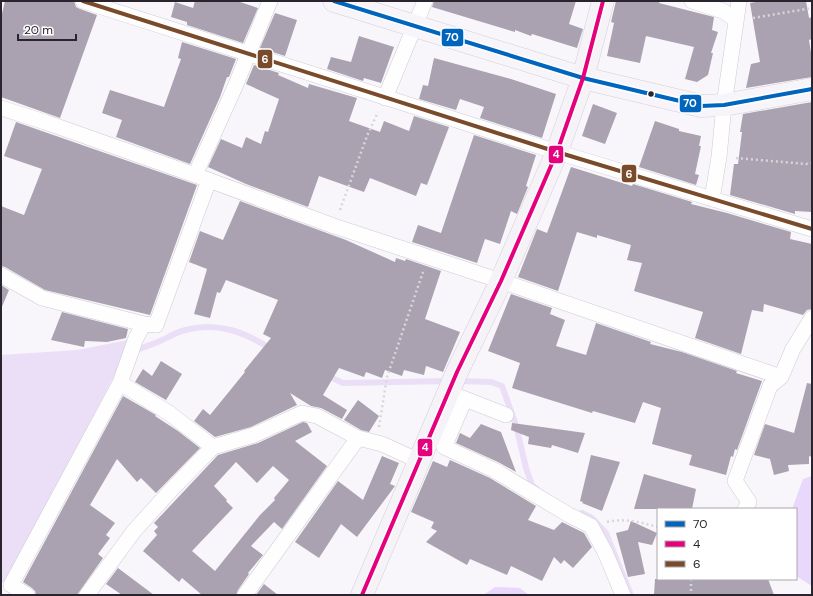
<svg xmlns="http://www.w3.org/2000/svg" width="813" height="596" viewBox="0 0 813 596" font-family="'DM Sans',sans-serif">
<rect width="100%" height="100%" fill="#f8f6fa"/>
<path fill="#ead8fc" d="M812 476V586L796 576V509H792L803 479Z
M495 587 520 588 529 595H483Z"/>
<path fill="#ebdef7" d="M128 340 119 367 5 582H1V355L77 350Z"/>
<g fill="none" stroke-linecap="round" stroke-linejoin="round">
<path stroke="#ebdef7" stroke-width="6" d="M133 351C142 348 151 345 160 341 167 338 175 333 182 331 216 321 243 331 271 349
M326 375 343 383 449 381
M458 381 491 382 502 386 516 425 526 468 532 485 537 489
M582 513 592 518 606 533 631 595"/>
</g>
<path fill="#aaa2b1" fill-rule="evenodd" d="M5 1H74L76 7 80 9 97 15 60 118 1 97V18Z
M195 1H237L258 8 243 43 187 25V22L171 17 175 2 193 8Z
M434 1H576L569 24 583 29 577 48 532 34 531 36 515 30V32L432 7Z
M616 1H660L659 3 714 17 712 30 718 32 711 53H713L708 75 697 82 685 79 694 47 646 36 640 63 607 56 614 23 611 22Z
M761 1H806L809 18 812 17V39L809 40 812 59V77L746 88 751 64 760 62 750 3Z
M275 13 297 20 285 56 260 48Z
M359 36 394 47 381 83 364 78 363 81 327 69 331 57 351 62Z
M182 42 236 59 229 77H227L220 97 190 164 116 137 122 120 102 113 110 90 164 107 181 59 178 58Z
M434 58 511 79 556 94 542 138 480 118 484 107 460 99 456 110 419 99 423 85 428 86Z
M254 65 279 73 278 75 308 88 309 84 357 98 349 121 380 132 384 121 409 131 414 116 449 127 427 185 421 183 416 196 370 178 364 192 319 176 308 207 246 184 208 167 221 139 242 148 246 137 261 144 265 131 268 132 279 99 246 84Z
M812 102V212L795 211V214L730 195 734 164H738L742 132H740L743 114Z
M593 104 617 113 605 144 582 136Z
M655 121 679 129V131L701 136 699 146H701L695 174 699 175 696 185 639 167Z
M16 122 197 185 150 315 45 290 5 267 1 266V206L24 215 42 169 4 156Z
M474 135 536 155 526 186 528 187 517 214 511 211 500 244 485 239 477 263 412 242 418 225 441 233Z
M571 167 632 186 633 184 692 202 691 204 727 213 791 232 790 239 812 244V309L807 310 803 315 764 304 763 312 752 310 741 354 695 338 703 312 634 291 642 263 627 260 631 245 597 235V238L577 232 558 291 518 277 537 229 547 233Z
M240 201 346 240 395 262 396 258 405 261 406 259 441 271 425 319 460 332 443 372 426 366 424 375 404 370 402 376 385 370 382 378 366 372 364 377 339 368 323 395 347 410 342 419 321 408 311 406 290 393 297 405 251 427 215 437 194 421 203 409 210 415 245 372 244 371 271 338 263 334 278 300 226 280 220 293 217 292 210 318 194 314 207 269 189 262 200 231 223 240Z
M1 285 9 290 1 309Z
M511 294 552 308 550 314 565 320 556 346 586 355 596 323 651 342 650 344 682 352 737 371 736 373 762 381 737 450 735 449 733 457 731 456 726 475 689 465 692 455 652 444 661 408 643 402 635 423 593 411 592 413 512 388 520 363 488 351Z
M62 312 128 329 126 338 107 342 85 341 84 347 51 340Z
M161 361 182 374 166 400 135 382 143 369 152 376Z
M807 383 812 384V457L809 456V464L788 465 789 471 774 475 770 459 754 455 765 424 794 433Z
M123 396 156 415 155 416 178 431 200 448 156 493 141 478 137 482 117 459 90 505 115 523 106 535 110 538 98 554 103 558 77 595H36L35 591 32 588 23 582Z
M358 400 379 416 369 432 361 430 344 420Z
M303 422 307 423 312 432 295 441 327 466 282 529 274 522 251 546 263 555 248 573 249 574 238 590 236 595H202L182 578 179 582 143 551 157 535 154 531 158 527 154 523 218 455 258 443ZM236 462 257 483 273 466 289 480 274 498 275 500 260 515 215 571 192 551 233 508 226 501 227 500 214 486Z
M512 423 542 427 585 433 578 453 552 445 551 448 528 444 529 437 511 430Z
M481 424 501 432 516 472 498 462 456 443 460 433 470 438Z
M591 455 620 462 602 511 582 503 583 502 580 501Z
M382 456 399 463 390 484 395 486 357 537 341 524 319 558 295 542 338 481 363 500Z
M450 460 490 478 536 506 528 520 554 530 562 522 584 533 592 547 573 568 564 560 561 564 554 557 542 581 511 566 507 575 470 559 467 565 426 542 437 531 431 528 434 522 411 512 433 461 447 467Z
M644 474 696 489 692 509H634Z
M631 521 657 533 652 545 638 542 645 574 628 577 616 533 628 530Z
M118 568 154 595H122L106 584Z
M655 579H768L774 595H654Z
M264 584 278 595H256Z"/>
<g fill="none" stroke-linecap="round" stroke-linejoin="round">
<defs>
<path id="minor" d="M83 1 557 152 812 229
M692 1 723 11 736 20
M385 98 425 1
M1 108 45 122 195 175 334 226 501 281 781 377 793 349 812 318
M195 175 234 89 270 1
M712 199 719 157 724 105 739 1
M1 275 42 298 144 324 156 325 209 180
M120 383 169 413 213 447
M449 394 465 399 444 447 494 470 569 515 591 526 605 552 623 595
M465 399 506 415
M745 509 749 502 735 481 770 386 781 377
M27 595 11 585 120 383 136 338 144 324
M87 595 134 531 172 489 213 447 254 435 302 413 317 416 358 438 382 444 419 461
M245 595 358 438"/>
<path id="primary" d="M334 1 583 78 701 106 724 105 812 89"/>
<path id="trunk" d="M362 595 457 372 501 281 557 152 583 78 603 1"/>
</defs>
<use href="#minor" stroke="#cecbd2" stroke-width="16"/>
<use href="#primary" stroke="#d2d0d4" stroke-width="23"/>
<use href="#trunk" stroke="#d2d0d4" stroke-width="23"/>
<path stroke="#d8d7d8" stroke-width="2.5" stroke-dasharray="2 3" stroke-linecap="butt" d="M753 18 812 8
M736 158 806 164 812 163
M340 210 367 136 378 112
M379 427 387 377 423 272
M607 522C625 518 640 522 658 527
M691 579V595"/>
<use href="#minor" stroke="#fefefe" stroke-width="15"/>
<use href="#primary" stroke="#f7f5fa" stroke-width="22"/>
<use href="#trunk" stroke="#f5f2f8" stroke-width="22"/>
<defs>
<path id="bus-1" d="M334 1 583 78 701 106 724 105 812 89"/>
<path id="bus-2" d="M362 595 457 372 501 281 557 152 583 78 603 1"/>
<path id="bus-3" d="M83 1 557 152 812 229"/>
</defs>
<use href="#bus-1" stroke="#fff" stroke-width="7"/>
<use href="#bus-2" stroke="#fff" stroke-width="7"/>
<use href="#bus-3" stroke="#fff" stroke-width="7"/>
<use href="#bus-1" stroke="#0065bd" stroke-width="4"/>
<use href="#bus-2" stroke="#e5007d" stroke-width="4"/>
<use href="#bus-3" stroke="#7a4b2a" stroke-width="4"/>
</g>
<circle fill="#2a242f" stroke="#fff" stroke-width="1.5" cx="651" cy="94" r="3.5"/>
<g stroke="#fff" stroke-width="1.5">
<rect x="441" y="28" width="23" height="19" rx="4" fill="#0065bd"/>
<rect x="257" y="49" width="16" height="20" rx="4" fill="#7a4b2a"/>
<rect x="679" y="94" width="23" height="19" rx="4" fill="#0065bd"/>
<rect x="548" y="145" width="16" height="19" rx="4" fill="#e5007d"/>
<rect x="621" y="164" width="16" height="19" rx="4" fill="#7a4b2a"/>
<rect x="417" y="438" width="16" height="19" rx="4" fill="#e5007d"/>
</g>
<g font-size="11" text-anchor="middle" font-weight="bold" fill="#fff">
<text x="452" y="41">70</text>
<text x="265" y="63">6</text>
<text x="690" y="107">70</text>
<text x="556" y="158">4</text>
<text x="629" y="178">6</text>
<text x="425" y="451">4</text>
</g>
<rect width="813" height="596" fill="none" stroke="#2a242f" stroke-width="4"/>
<rect x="657" y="508" width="140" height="72" fill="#ffffff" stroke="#aaa7ac"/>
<rect x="665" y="521" width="20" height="6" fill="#0065bd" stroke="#aaa7ac"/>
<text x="693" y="528" font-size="12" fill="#2a242f">70</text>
<rect x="665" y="541" width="20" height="6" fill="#e5007d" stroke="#aaa7ac"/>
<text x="693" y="548" font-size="12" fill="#2a242f">4</text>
<rect x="665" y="561" width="20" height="6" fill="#7a4b2a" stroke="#aaa7ac"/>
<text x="693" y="568" font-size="12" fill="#2a242f">6</text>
<path d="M18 34v6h58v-6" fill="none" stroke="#2a242f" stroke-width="2"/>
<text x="24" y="34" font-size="12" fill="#2a242f" stroke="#ffffff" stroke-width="3" paint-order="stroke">20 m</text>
</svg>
